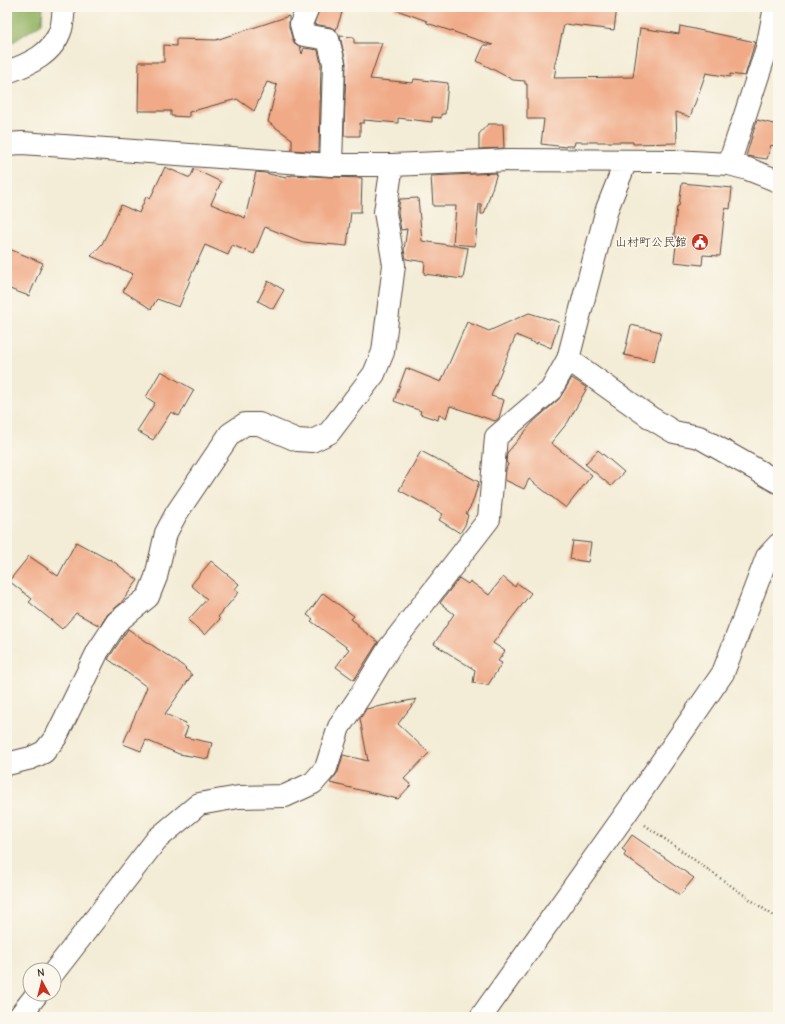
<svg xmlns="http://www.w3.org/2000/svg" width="785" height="1024" viewBox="0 0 785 1024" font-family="'Comic Neue','Klee One',sans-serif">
<rect width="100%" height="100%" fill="#fbf7ec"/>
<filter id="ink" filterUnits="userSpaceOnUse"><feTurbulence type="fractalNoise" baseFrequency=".025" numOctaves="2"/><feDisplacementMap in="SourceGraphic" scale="8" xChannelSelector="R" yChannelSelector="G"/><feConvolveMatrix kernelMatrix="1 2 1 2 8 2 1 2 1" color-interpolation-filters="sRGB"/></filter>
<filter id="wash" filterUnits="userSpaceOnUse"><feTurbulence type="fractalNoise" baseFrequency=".012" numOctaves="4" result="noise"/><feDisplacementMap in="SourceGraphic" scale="16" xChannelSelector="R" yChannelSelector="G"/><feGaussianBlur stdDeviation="0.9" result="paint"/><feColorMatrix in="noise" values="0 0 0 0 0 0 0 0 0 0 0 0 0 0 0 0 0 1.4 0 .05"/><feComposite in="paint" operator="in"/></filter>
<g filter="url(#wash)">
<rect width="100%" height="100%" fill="#f3ecd6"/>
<path fill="#96b668" stroke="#687043" d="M7 7H43L42 23 7 46Z"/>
<g id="blocks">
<path fill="#f0aa87" d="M320 7H344L336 30 330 27 314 24Z
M395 7H617L614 30 565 24 564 25 554 68H556L554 78 633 77 640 28 679 34 680 26 755 42 745 76 730 74V77L706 73 690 117 676 112 677 143 633 144V142H575L574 146H566V147L541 144 544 119H527V84H525V81L513 80 477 61 484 45H493L427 23V21L394 9Z
M289 16V27L292 38 295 44 300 46 302 54 304 48 318 50 321 64 319 152 292 150V139L268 122 277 85 267 82 254 111 237 99 189 112V117L171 116V111H138L139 62H164V45L176 46V39L216 40Z
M340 36 354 37V43H382L370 79 413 83 414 79 448 83 445 114H441V118L432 117V122L398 118V123L364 120V123H360V136H344L346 63Z
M757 120 778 125 774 146 771 145 767 159 746 156Z
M488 124H503L504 148 479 149V134Z
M165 167 190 178 194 169 221 182 211 204 245 218 256 172 265 173 286 178 287 175 291 176V175L331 177 362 178 361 212H351L347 246 303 242 265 227 254 254 232 245 228 255 205 245 189 280H190L179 307 157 299 151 309 123 291 133 274 91 256 102 244 121 205 139 213 146 197 150 199Z
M497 173 484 214H481V204H479L475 246 453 244 456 206H433L431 176Z
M682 183 732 188 730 209 725 208 720 256 703 255 702 265 674 262 677 237 674 236 677 206H679Z
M418 198 422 241 468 248 463 279 424 274 425 262 406 259 404 250 407 229 401 230 398 212 400 199Z
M7 248 43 263 29 296 7 288Z
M268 281 284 290 273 309 258 301Z
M529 313 559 322 551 348 537 342V344L516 335 491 396 504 400 499 418 495 421 450 406 446 418 439 415 438 420 420 414 421 411 394 401 406 368 441 382 467 322 489 331Z
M631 325 661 332 654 361 624 355Z
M161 371 194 390 179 416 171 412 153 440 137 431 155 403 146 397Z
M572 378 587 388 568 422 551 443 592 475 566 508 529 479 524 489 505 480 506 469 508 464 506 462 507 453 533 422 559 399Z
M598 450 624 472 611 486 585 464Z
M421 451 479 482 472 504 466 514 468 515 465 525 460 533 439 520 443 514 399 490Z
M573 541 591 543 588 562 570 559Z
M76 542 109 560 110 559 138 580 121 603 107 615 100 626 76 613 62 629 29 602 32 599 9 581 29 556 58 576Z
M211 561 239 584 235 589 239 592 218 617 220 619 205 635 188 620 207 599 191 585Z
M503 577 515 587 517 583 531 593 493 643 505 651 498 661 502 663 488 685 473 683 475 670 434 644 454 614 440 603 459 578 468 584 470 581 489 595Z
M323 593 354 616 351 619 359 625 357 626 378 642 354 680 336 667 349 649 311 621 313 619 307 615Z
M128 629 186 668 185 669 192 675 165 714 186 723 185 726 188 727 184 737 212 743 208 759 179 754 146 740 141 751 123 744 147 687 108 659Z
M417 699 398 724 429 753 404 779 411 785 398 799 330 783 338 772 343 755 368 761 360 719 366 709Z
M632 835 694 878 680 895 624 856 626 852 622 849Z"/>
</g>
</g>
<g filter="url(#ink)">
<use href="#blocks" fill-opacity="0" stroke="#57473a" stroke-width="1"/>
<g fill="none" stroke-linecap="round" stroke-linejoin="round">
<defs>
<path id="street" d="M308 7 301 24 304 35 328 39 334 63 331 165
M7 144 22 143 331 165H392L508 160 674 161 729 164 748 169 778 181
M626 161 607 209 568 359 651 418 674 432 699 437 778 482
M729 164 767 48 775 7
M7 764 31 758 44 752 56 737 98 651 117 622 148 597 156 577 166 533 176 514 230 434 245 424H259L297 440 312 441 329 433 374 374 383 352 394 265 385 212 392 165
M54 972 157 839 199 804 239 797 285 796 313 783 326 768 339 727 360 696 389 648 489 519 496 437 551 390 568 359
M19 1017 37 994
M481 1017 627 812 723 673 767 557 778 545"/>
<path id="secondary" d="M7 72C30 64 53 54 61 29 63 22 63 14 64 7"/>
</defs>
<use href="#street" stroke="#57473a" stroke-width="24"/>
<use href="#secondary" stroke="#57473a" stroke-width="24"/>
<path stroke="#57473a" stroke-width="2.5" stroke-dasharray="1 3" stroke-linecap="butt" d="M645 825 778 919"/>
<use href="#street" stroke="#fff" stroke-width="22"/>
<use href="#secondary" stroke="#fff" stroke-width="22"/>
</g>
</g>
<defs>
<symbol id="civic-disc" viewBox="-11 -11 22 22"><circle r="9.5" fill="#c8321e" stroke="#fbf7ec"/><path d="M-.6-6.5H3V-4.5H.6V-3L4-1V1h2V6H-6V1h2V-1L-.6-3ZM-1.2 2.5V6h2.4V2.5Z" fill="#fff"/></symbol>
</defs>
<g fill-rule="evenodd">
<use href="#civic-disc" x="690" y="232" width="20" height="20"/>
</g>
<g text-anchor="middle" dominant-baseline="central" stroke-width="3" stroke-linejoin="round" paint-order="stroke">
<g font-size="12" fill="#3b2a1e" stroke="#fbf7ec" text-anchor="end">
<text x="687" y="242">山村町公民館</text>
</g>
</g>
<rect width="785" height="1024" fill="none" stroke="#fbf7ec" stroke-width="24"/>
<g transform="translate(42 982) rotate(353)"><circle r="19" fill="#fbf7ec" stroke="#aea59a"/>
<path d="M0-3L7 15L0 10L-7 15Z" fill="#c8321e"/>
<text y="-6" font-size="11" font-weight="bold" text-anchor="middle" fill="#3b2a1e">N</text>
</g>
</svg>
